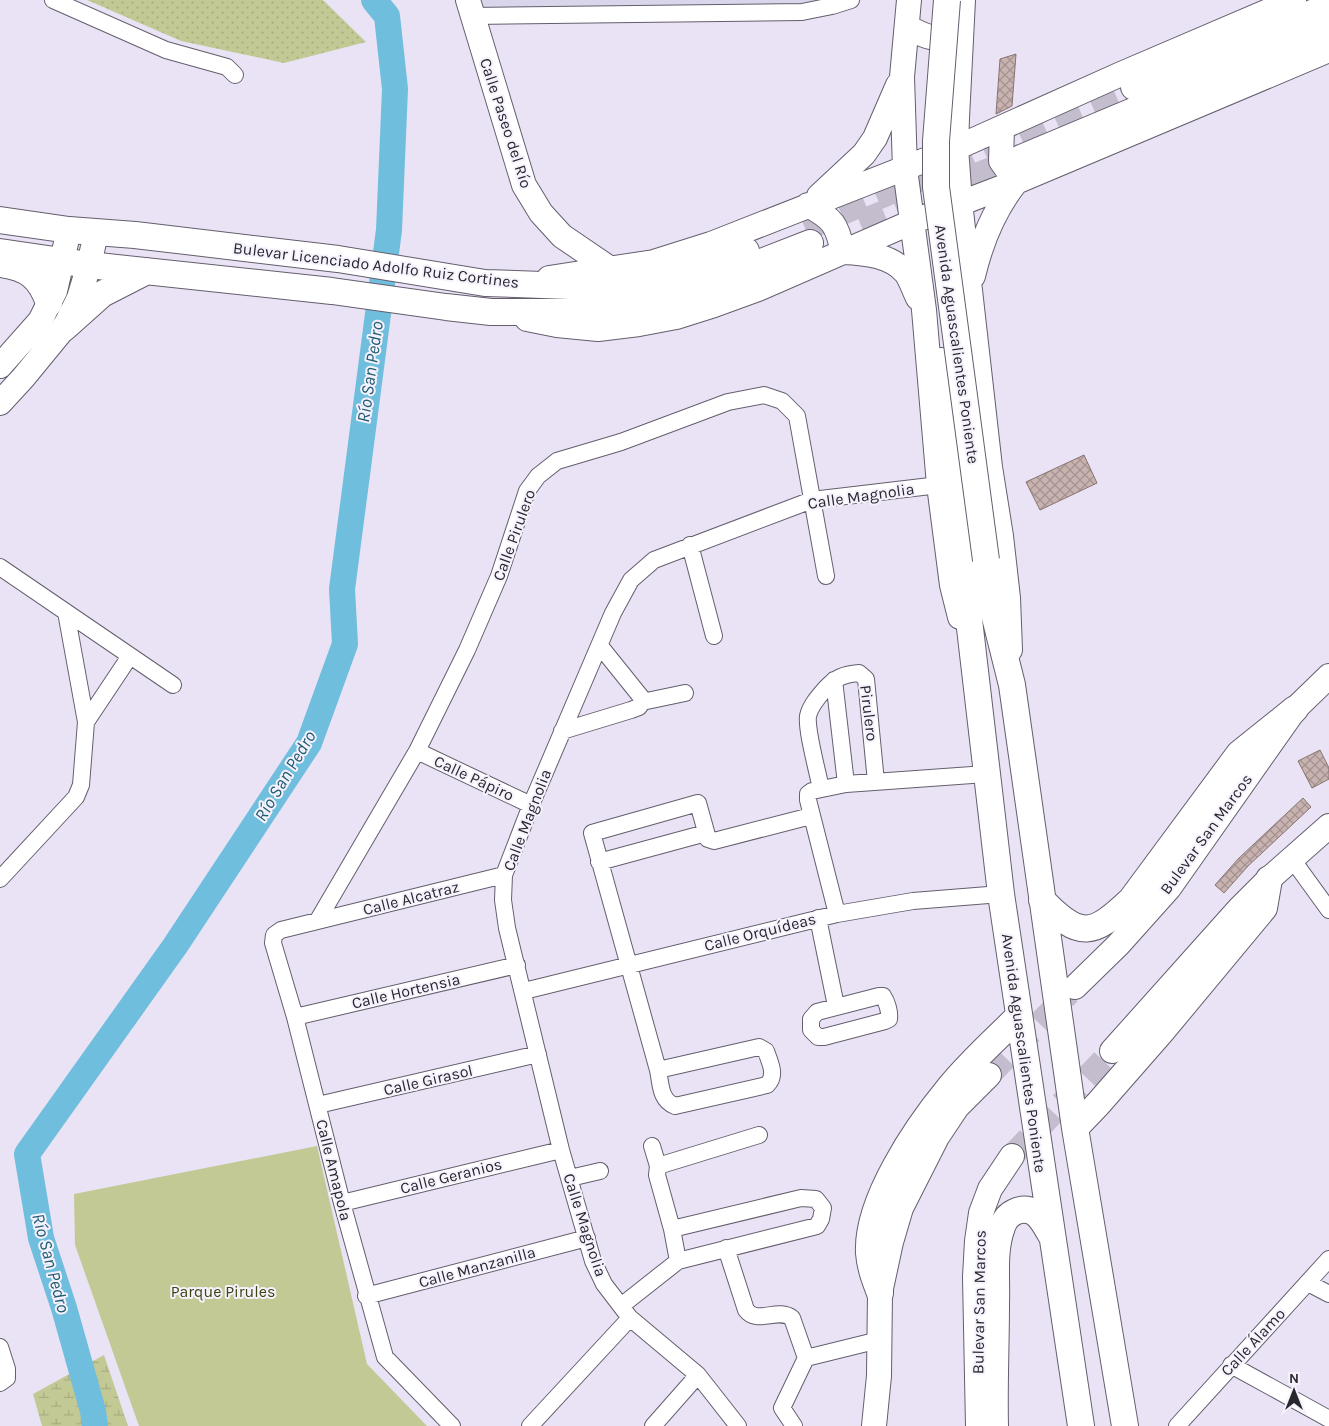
<svg xmlns="http://www.w3.org/2000/svg" width="1329" height="1426" viewBox="0 0 1329 1426" font-family="Karla,sans-serif">
<defs>
<pattern id="grass-dots" width="8" height="8" patternUnits="userSpaceOnUse" patternTransform="scale(1.25)"><rect width="8" height="8" fill="#c3c994"/><path d="M2 2h.1M6 6h.1" fill="none" stroke="#a8ad80" stroke-width="1.8" stroke-linecap="round"/></pattern>
<pattern id="wetland-marsh" width="20" height="14" patternUnits="userSpaceOnUse" patternTransform="scale(1.25)"><rect width="20" height="14" fill="#c3c994"/><path d="M1 5h8M5 5V1M11 12h8M15 12V8" fill="none" stroke="#a8ad80"/></pattern>
<pattern id="building-cross-hatch" width="8" height="8" patternUnits="userSpaceOnUse" patternTransform="scale(1.25)"><rect width="8" height="8" fill="#c9b3b0"/><path d="M0 0l8 8M0 8l8-8" fill="none" stroke="#a39290"/></pattern>
</defs>
<rect width="100%" height="100%" fill="#eae3f5"/>
<path fill="#d9d6ec" d="M469 0H851L832 6 472 16Z"/>
<path fill="url(#grass-dots)" d="M87 0H323L366 42 284 63 181 41Z"/>
<path fill="url(#wetland-marsh)" d="M104 1355 128 1426H42L33 1394Z"/>
<path fill="#c3c994" d="M317 1146 367 1364 427 1426H139L75 1245 74 1194Z"/>
<g fill="none" stroke-linecap="round" stroke-linejoin="round">
<path stroke="#70bedd" stroke-width="26" d="M95 1426 93 1411 64 1308 41 1238 27 1154 175 946 309 743 345 644 342 589 389 230 395 89 387 16 374 0"/>
</g>
<path fill="url(#building-cross-hatch)" stroke="#877471" d="M1016 54 1012 106 996 114 1000 59Z
M1084 455 1097 483 1040 510 1026 482Z
M1320 750 1329 768V779L1312 788 1298 761Z
M1303 798 1311 807 1248 866 1224 893 1215 885 1239 858Z"/>
<g fill="none" stroke-linecap="round" stroke-linejoin="round">
<path stroke="#c3bdcd" stroke-width="24" stroke-dasharray="24 12" stroke-linecap="butt" d="M989 1075 1069 993
M1012 1156 1112 1051"/>
<path stroke="#c3bdcd" stroke-width="26" stroke-dasharray="26 13" stroke-linecap="butt" d="M860 223 1021 158
M805 228 1134 87"/>
<defs>
<path id="street" d="M53 0 166 50 227 67 235 75
M472 16 802 12 832 6 851 0
M690 545 714 636
M0 567 173 685
M66 612 86 722
M600 646 641 697 642 702
M834 680 846 784
M562 731 631 710 639 707 642 702 685 693
M417 751 531 805
M821 789C818 773 806 730 808 716 810 706 818 697 825 689 835 678 844 674 859 673L866 679 876 782
M1292 859 1329 910
M599 862 706 833
M0 879 76 797 81 785 86 722 130 656
M837 914 808 800V794L812 791 846 784 986 774
M818 918 836 1006
M318 920 417 751 467 650 499 576 527 491 538 476 557 461 621 442 728 402 764 395 782 401 797 416 826 576
M524 991 837 914 913 901 1001 894
M879 996H883C887 1002 890 1012 889 1019L885 1021 824 1037H818L811 1030V1019L817 1012Z
M295 1017 517 965
M658 1070 759 1047 766 1051C770 1063 777 1075 767 1085L675 1106C660 1100 661 1085 658 1070L592 833 698 803 708 839 714 841 811 816
M318 1105 538 1054
M652 1146 658 1166 657 1175 672 1229 678 1261
M658 1166 759 1135
M570 1178 600 1171
M342 1203 561 1150
M726 1248 746 1310C757 1325 778 1307 792 1318L806 1358
M1308 1283 1329 1294
M366 1296 587 1238
M621 1306 678 1261 817 1226 821 1219 823 1208 816 1199 801 1198 672 1229
M0 1347 7 1369V1378L0 1383
M806 1358 879 1340
M1231 1365 1329 1419
M452 1426 385 1357 342 1203 295 1017 273 943 274 935 281 930 504 875
M530 1426 630 1318
M653 1426 698 1375
M738 1426 698 1375 630 1318 604 1284 593 1261 561 1150 507 928 503 900 504 875 531 805 613 613 631 580 654 560 812 500 939 485
M794 1426 782 1408 806 1358
M1177 1426 1329 1259"/>
<path id="secondary" d="M468 0 524 185 541 213 562 236 612 270
M909 0 902 77 905 169 924 310 939 485 952 585 960 617
M963 0 957 118 956 148 960 202 990 467 1001 536 1008 598 1010 650
M907 27C928 38 938 43 961 32
M819 196 864 154 875 138 898 85
M808 205C833 219 837 224 843 252
M843 252C865 253 891 255 906 273 911 280 914 290 918 298
M973 276C981 242 994 210 1016 182L1001 161 1002 128
M549 278 654 262 711 244 956 148 1121 74 1294 0
M527 319 557 325 598 329 639 324 676 317 714 305 758 289 912 222 1016 182 1329 50
M0 366 40 321 55 291 69 230
M0 403 23 378 64 328 79 298 89 265 96 233
M1075 987 1118 945 1169 888 1295 709 1329 676
M1112 1051 1239 909 1269 879 1329 826
M874 1426 879 1376 880 1293 891 1242 901 1208 937 1137 957 1107 989 1075
M978 1426 975 1277 977 1241 981 1213 990 1189 1012 1156"/>
<path id="primary" d="M1134 87 1329 6
M1021 158 1329 29
M0 220 69 230 135 235 338 259 485 283 515 284 597 287 647 279 699 267 746 251
M0 252 89 265 332 291 446 307 491 312H565L625 306 705 284 810 243
M1 264C28 268 40 277 49 303
M64 328 102 294 147 271
M942 361 954 491 1001 894 1081 1426
M986 560 991 601 1012 685 1075 1128 1125 1426
M1042 900C1080 940 1093 936 1131 900L1239 754 1295 709
M1075 1128 1098 1104 1161 1032 1264 908 1269 879
M880 1293C875 1280 870 1267 869 1253 866 1201 917 1127 949 1088 970 1062 995 1040 1018 1017
M995 1426C994 1385 996 1344 996 1303 997 1278 993 1251 1002 1227 1006 1213 1022 1205 1035 1213 1041 1217 1047 1228 1051 1235"/>
</defs>
<use href="#street" stroke="#645e6d" stroke-width="18"/>
<use href="#secondary" stroke="#645e6d" stroke-width="26"/>
<use href="#primary" stroke="#645e6d" stroke-width="28"/>
<use href="#street" stroke="#fff" stroke-width="16"/>
<use href="#secondary" stroke="#fff" stroke-width="24"/>
<use href="#primary" stroke="#fff" stroke-width="26"/>
<defs>
<path id="primary-bridge" d="M947 0 936 141V187L986 560"/>
</defs>
<use href="#primary-bridge" stroke="#645e6d" stroke-width="28" stroke-linecap="butt"/>
<use href="#primary-bridge" stroke="#fff" stroke-width="26"/>
</g>
<g text-anchor="middle" dominant-baseline="central" stroke-width="4" stroke-linejoin="round" paint-order="stroke">
<g font-size="16" fill="#29272d" stroke="#f6f2fd">
<text transform="translate(506 123) rotate(72)">Calle Paseo del Río</text>
<text transform="translate(376 265) rotate(7)">Bulevar Licenciado Adolfo Ruiz Cortines</text>
<text transform="translate(957 344) rotate(82)">Avenida Aguascalientes Poniente</text>
<text transform="translate(861 496) rotate(-8)">Calle Magnolia</text>
<text transform="translate(514 535) rotate(-70)">Calle Pirulero</text>
<text transform="translate(869 713) rotate(83)">Pirulero</text>
<text transform="translate(474 778) rotate(25)">Calle Pápiro</text>
<text transform="translate(527 820) rotate(-69)">Calle Magnolia</text>
<text transform="translate(1206 834) rotate(-54)">Bulevar San Marcos</text>
<text transform="translate(411 898) rotate(-14)">Calle Alcatraz</text>
<text transform="translate(760 932) rotate(-14)">Calle Orquídeas</text>
<text transform="translate(406 991) rotate(-13)">Calle Hortensia</text>
<text transform="translate(1024 1053) rotate(82)">Avenida Aguascalientes Poniente</text>
<text transform="translate(428 1080) rotate(-13)">Calle Girasol</text>
<text transform="translate(334 1170) rotate(76)">Calle Amapola</text>
<text transform="translate(451 1176) rotate(-14)">Calle Geranios</text>
<text transform="translate(585 1225) rotate(72)">Calle Magnolia</text>
<text transform="translate(477 1267) rotate(-15)">Calle Manzanilla</text>
<text transform="translate(979 1302) rotate(-89)">Bulevar San Marcos</text>
<text transform="translate(1253 1342) rotate(-47)">Calle Álamo</text>
</g>
<g font-size="16" fill="#414410" stroke="#f6f2fd">
<text x="223" y="1291">Parque Pirules</text>
</g>
<g font-size="18" font-style="italic" fill="#215e74" stroke="#f6f2fd">
<text transform="translate(370 372) rotate(-82)">Río San Pedro</text>
<text transform="translate(285 776) rotate(-59)">Río San Pedro</text>
<text transform="translate(51 1263) rotate(75)">Río San Pedro</text>
</g>
</g>
<g transform="translate(1294 1391)" stroke="#f6f2fd" stroke-width="4" paint-order="stroke">
<path d="M0-4L9 19L0 12L-9 19Z" fill="#29272d"/>
<text y="-8" font-size="14" font-weight="bold" text-anchor="middle" fill="#29272d">N</text>
</g>
</svg>
